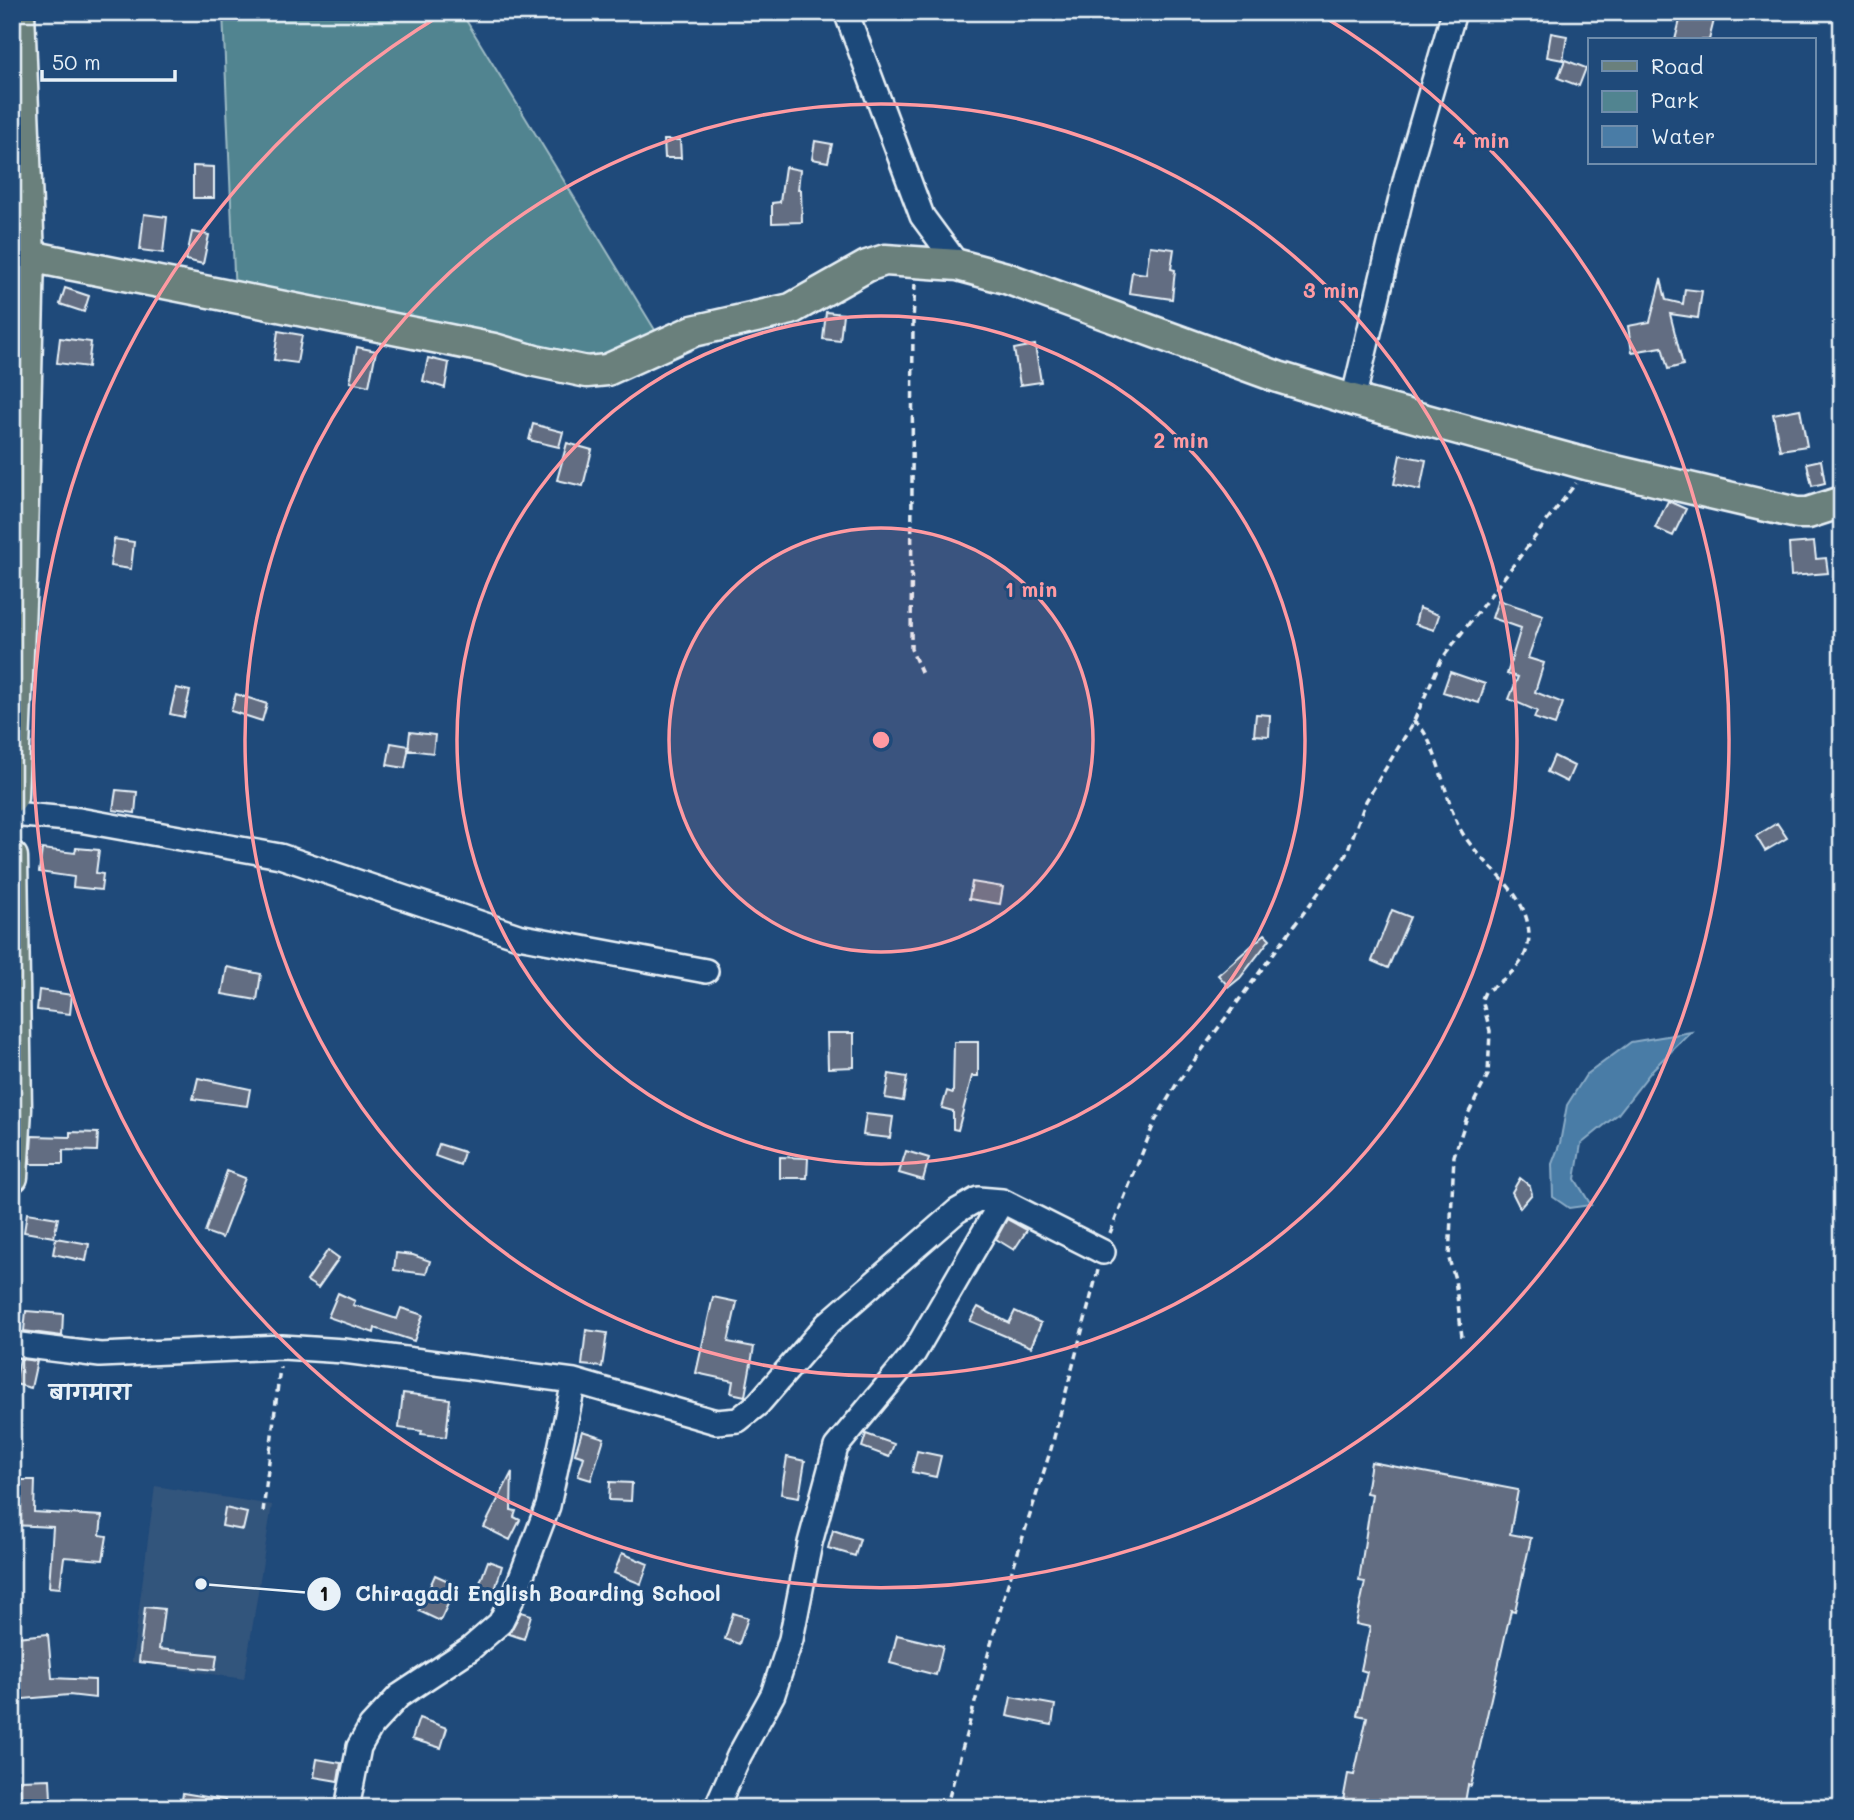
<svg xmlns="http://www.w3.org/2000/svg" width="1854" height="1820" viewBox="0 0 1854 1820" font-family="Mali,'Playpen Sans Deva',sans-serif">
<rect width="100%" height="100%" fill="#1f4a7a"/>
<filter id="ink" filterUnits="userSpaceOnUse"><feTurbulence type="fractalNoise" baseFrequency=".0143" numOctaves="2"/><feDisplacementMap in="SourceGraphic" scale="14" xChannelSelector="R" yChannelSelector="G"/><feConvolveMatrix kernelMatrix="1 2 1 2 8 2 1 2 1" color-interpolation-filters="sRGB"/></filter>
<g filter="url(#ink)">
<path fill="#33547c" d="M155 1486 272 1505 244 1679 132 1662Z"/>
<path fill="#518490" stroke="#9cbac4" stroke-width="2" d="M223 12H461L663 343 607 370 235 297Z"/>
<path fill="#497ca6" stroke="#89abc7" stroke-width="2" d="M1691 1032 1654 1068 1618 1114 1581 1144 1575 1179 1591 1205 1569 1208 1553 1197 1552 1164 1560 1143 1567 1105 1586 1075 1631 1042Z"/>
<path fill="#626d82" stroke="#e8f1f8" stroke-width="2" d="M1682 12H1716L1709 40H1675Z
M1551 33 1567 36 1563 60 1547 57Z
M1565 60 1586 68 1579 86 1558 78Z
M664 140H680L681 158H665Z
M815 141 832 144 828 162 812 159Z
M193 166 214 167V198H193Z
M785 167 800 170 798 190H801L802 222 772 223V203L780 202Z
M144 214 167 217 163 253 140 250Z
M192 232 209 235 203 264 186 260Z
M1150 246 1174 249 1171 269 1175 270 1172 299 1129 293 1132 272 1146 274Z
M1661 279 1666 300 1683 304 1685 289 1702 291 1698 318 1670 314 1683 365 1668 369 1662 347 1632 352 1628 326 1650 322Z
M65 288 89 296 84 312 60 304Z
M826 312 843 314 840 341 823 339Z
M278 331 302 335 297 363 274 360Z
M60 338 91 342 88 367 57 363Z
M1035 345 1041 382 1020 385 1014 349Z
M357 347 376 351 369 386 350 382Z
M428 358 449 363 445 388 423 381Z
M1800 409 1807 446 1780 450 1773 414Z
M533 424 563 432 559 447 529 440Z
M567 443 592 450 583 486 557 480Z
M1400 455 1426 460 1420 490 1394 484Z
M1821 460 1825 483 1812 486 1807 463Z
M1668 501 1686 509 1673 536 1655 528Z
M114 539 134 542 131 569 110 566Z
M1814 542 1816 559 1826 558 1828 573 1791 576 1789 544Z
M1498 600 1543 615 1528 658 1544 663 1535 692 1563 703 1555 725 1534 718 1537 711 1509 699 1518 677 1507 674 1521 628 1492 618Z
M1419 608 1439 615 1434 630 1415 624Z
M1450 672 1485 684 1479 703 1443 692Z
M176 688 190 691 184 717 170 714Z
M236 694 267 704 262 721 231 711Z
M1256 714 1270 715 1269 736 1254 735Z
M410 732 435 735 433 753 408 750Z
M391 743 409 746 405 768 387 765Z
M1554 756 1574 766 1567 782 1547 772Z
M116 790 137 792 135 813 113 810Z
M1777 823 1787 838 1765 851 1756 836Z
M76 848 99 850 96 873 103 874 101 890 73 887 74 877 39 872 42 849 75 853Z
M972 882 1003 887 1000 904 969 899Z
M1392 910 1410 917 1388 968 1372 961Z
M1265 934 1270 939 1240 978 1229 987 1218 975Z
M227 967 261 974 257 1000 222 994Z
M39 990 72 995 70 1014 37 1010Z
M827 1033H854V1067L828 1068Z
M954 1042H978V1076H972L958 1130 953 1129V1111L942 1108 947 1091 953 1093Z
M889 1074 907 1077 903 1101 885 1098Z
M198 1078 250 1089 247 1106 193 1099Z
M866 1114 893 1117 890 1138 863 1135Z
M70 1132 98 1133 97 1151 63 1150V1164H30L32 1136 70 1137Z
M439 1144 464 1152 460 1165 435 1156Z
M906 1151 929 1158 923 1180 899 1173Z
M780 1157 808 1158 807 1178H780Z
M227 1171 245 1178 222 1238 205 1232Z
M1520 1178 1530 1186 1532 1194 1520 1208 1512 1192Z
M27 1213 58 1218 54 1237 24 1232Z
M1007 1219 1027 1230 1014 1250 996 1239Z
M56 1238 89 1244 86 1261 53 1254Z
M328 1250 339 1258 318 1288 307 1281Z
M396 1253 413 1255 430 1261 426 1274 394 1270Z
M338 1293 355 1301 353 1305 397 1319 401 1308 423 1315 414 1341 375 1328 374 1333 328 1317Z
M713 1297 737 1302 728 1342 754 1347 745 1396 731 1393 733 1381 696 1373Z
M978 1307 1009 1323 1015 1311 1041 1323 1031 1347 970 1321Z
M26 1311 63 1314 62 1336 24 1331Z
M586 1330 607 1333 602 1367 582 1365Z
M20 1359 37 1361 31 1388 15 1384Z
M403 1393 450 1399 446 1437 421 1434 422 1431 399 1428Z
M582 1431 604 1438 591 1480 578 1476 584 1457 575 1454Z
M866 1434 894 1444 889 1457 862 1447Z
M917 1451 941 1456 936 1477 912 1472Z
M787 1457 805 1461 799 1497 781 1494Z
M1371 1462 1518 1490 1510 1534 1531 1538 1515 1611 1511 1610 1471 1786 1468 1785 1464 1808 1342 1806 1348 1774 1354 1775 1367 1717 1357 1715 1367 1672 1361 1670 1370 1627 1356 1624 1365 1582 1359 1581 1372 1494 1366 1493Z
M512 1472 511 1510 516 1511 514 1517 520 1520 510 1540 484 1527Z
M12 1480H35L34 1512 102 1516 100 1535 107 1536 103 1560 64 1557 60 1588 49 1587 53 1527 12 1525Z
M610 1482 632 1483 631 1501 609 1500Z
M225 1508 247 1513 243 1530 222 1526Z
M833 1530 860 1539 855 1556 828 1548Z
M622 1553 648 1564 641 1584 614 1573Z
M488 1561 502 1566 493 1597 477 1591Z
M435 1575 457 1585 440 1621 419 1611Z
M145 1607 164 1609 159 1649 217 1655 215 1670 139 1662Z
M521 1612 531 1615 524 1639 509 1634Z
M733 1613 748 1618 739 1644 725 1639Z
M48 1634 52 1678 95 1680V1698L69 1695 12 1700V1673H19L16 1637Z
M897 1635 943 1646 936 1675 890 1663Z
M1011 1697 1055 1705 1052 1725 1007 1716Z
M419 1718 447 1728 441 1748 412 1739Z
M317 1759 341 1763 338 1781 314 1777Z
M50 1779 51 1799 21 1800 20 1780Z
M183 1793 225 1800 224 1808H181Z"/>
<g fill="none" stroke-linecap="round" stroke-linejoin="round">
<defs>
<path id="minor" d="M846 12 922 216 958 265
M1353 400 1406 177 1454 12
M12 814 79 820 280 856 518 936 706 971
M12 1344 100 1355 282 1347 344 1351 574 1381 716 1422 738 1420 758 1404 827 1324 957 1211 978 1199 1002 1201 1103 1252
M347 1808 359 1747 371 1726 399 1696 470 1649 500 1623 515 1593 548 1506 574 1381
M716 1808 739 1756 773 1694 791 1639 810 1543 836 1447 914 1353 1002 1201"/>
<path id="major" d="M29 256 494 349 535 361 587 372 607 370 693 331 791 309 867 266 885 260 958 265 1006 278 1278 377 1353 400 1590 465 1797 513H1808L1842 502
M12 797 21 578 29 256 19 12
M12 857 16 1109 12 1177"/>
</defs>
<use href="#minor" stroke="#e8f1f8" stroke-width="28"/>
<use href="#major" stroke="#e8f1f8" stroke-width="35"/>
<path stroke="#e8f1f8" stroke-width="3.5" stroke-dasharray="7 5" stroke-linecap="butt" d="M915 284 913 321 911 649 922 674
M1413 723 1415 722C1436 736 1446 804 1460 829 1479 863 1521 886 1528 925 1534 959 1510 976 1485 992L1482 999 1490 1031 1488 1075 1468 1114 1454 1156 1449 1259 1455 1279 1462 1337
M1110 1233 1155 1121 1176 1085 1345 857 1366 801 1413 723 1441 660 1576 483
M263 1512 280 1367
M946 1808 1005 1593 1051 1449 1098 1270"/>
<use href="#minor" stroke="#1f4a7a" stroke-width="23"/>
<use href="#major" stroke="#6a807c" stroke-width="30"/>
</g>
</g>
<circle cx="881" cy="740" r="212" fill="#ff9aa2" fill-opacity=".12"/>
<g fill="none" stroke="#ff9aa2" stroke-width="3.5">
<circle cx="881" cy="740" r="212"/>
<circle cx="881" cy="740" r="424"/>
<circle cx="881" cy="740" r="636"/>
<path d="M1318 13A848 848 0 1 1 444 13"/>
</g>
<g text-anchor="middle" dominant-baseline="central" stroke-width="6" stroke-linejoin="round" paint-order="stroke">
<g font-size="21" font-weight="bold" fill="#e8f1f8" stroke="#1f4a7a">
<text x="90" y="1391">बागमारा</text>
</g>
</g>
<circle cx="881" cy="740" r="10" fill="#ff9aa2" stroke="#1f4a7a" stroke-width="3.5"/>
<g font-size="21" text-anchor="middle" font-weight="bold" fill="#ff9aa2" stroke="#1f4a7a" stroke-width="6" stroke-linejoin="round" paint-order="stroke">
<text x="1481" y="148">4 min</text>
<text x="1331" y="298">3 min</text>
<text x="1181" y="448">2 min</text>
<text x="1031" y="597">1 min</text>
</g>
<path fill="none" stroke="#e8f1f8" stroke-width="2.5" d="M201 1584L324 1594"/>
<g fill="#e8f1f8" stroke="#1f4a7a" stroke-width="2.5">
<circle cx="201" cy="1584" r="7"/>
<circle cx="324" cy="1594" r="18"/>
</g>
<g font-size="21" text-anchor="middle" font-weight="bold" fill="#111">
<text x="324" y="1601">1</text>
</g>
<g font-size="21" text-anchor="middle" font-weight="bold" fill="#e8f1f8" stroke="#1f4a7a" stroke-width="6" stroke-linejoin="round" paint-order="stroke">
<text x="538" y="1601">Chiragadi English Boarding School</text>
</g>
<rect width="1854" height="1820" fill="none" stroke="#1f4a7a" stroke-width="42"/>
<rect x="21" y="21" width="1812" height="1778" fill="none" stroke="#e8f1f8" stroke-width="2.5" filter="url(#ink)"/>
<rect x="1588" y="38" width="228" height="126" fill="#1f4a7a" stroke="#6f8dac" stroke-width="2"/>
<rect x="1602" y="61" width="35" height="10" fill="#6a807c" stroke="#6f8dac" stroke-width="2"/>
<text x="1651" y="74" font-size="21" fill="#e8f1f8">Road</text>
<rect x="1602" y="91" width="35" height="21" fill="#518490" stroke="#6f8dac" stroke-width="2"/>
<text x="1651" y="108" font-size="21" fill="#e8f1f8">Park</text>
<rect x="1602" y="126" width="35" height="21" fill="#497ca6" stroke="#6f8dac" stroke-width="2"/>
<text x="1651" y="144" font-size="21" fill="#e8f1f8">Water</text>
<path d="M42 70v10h133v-10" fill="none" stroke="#e8f1f8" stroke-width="3.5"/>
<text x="52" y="70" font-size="21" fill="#e8f1f8" stroke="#1f4a7a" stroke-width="5" paint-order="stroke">50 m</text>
</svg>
